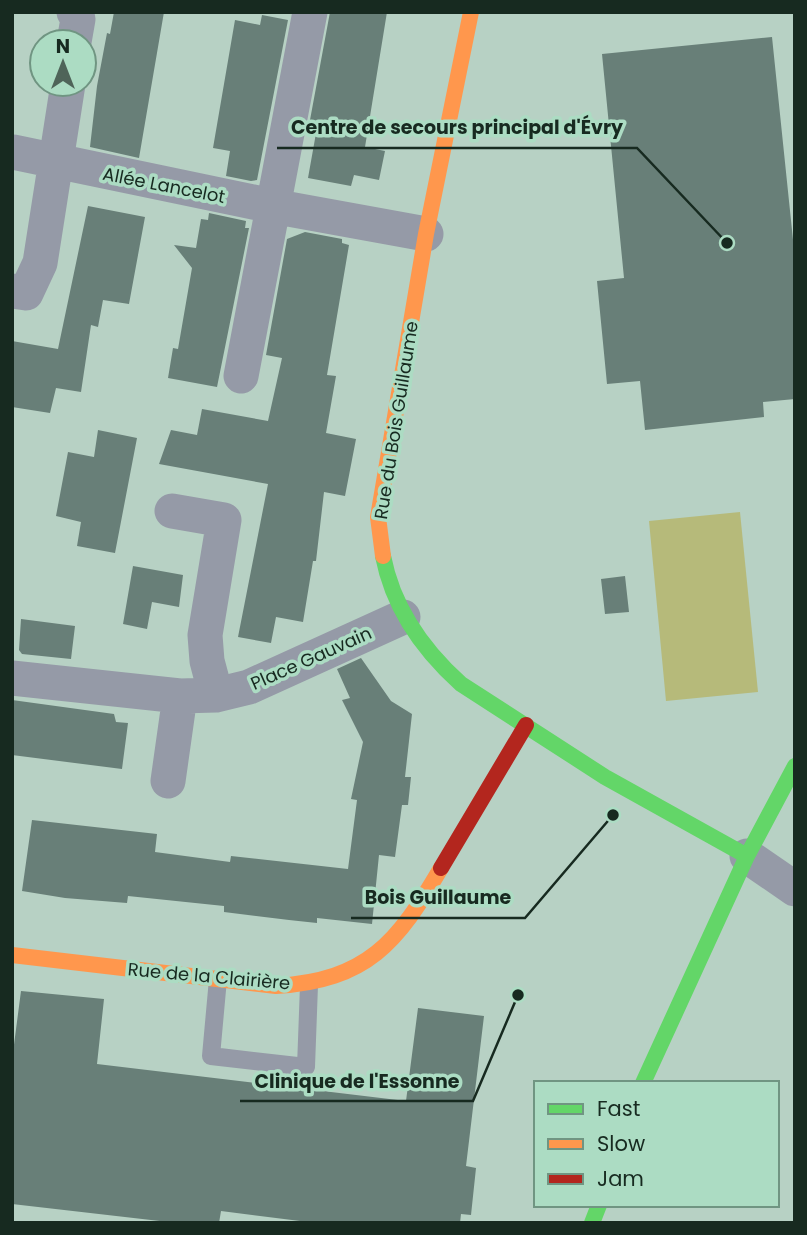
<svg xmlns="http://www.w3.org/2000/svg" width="807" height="1235" viewBox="0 0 807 1235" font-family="Poppins,sans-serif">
<rect width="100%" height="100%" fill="#b7d1c4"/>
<path fill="#b6ba7a" d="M740 512 758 692 666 701 649 521Z"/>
<path fill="#687f78" d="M114 12H164L139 158 90 147 97 86 107 33 110 34Z
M330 12H387L365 147 385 151 379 180 354 175 351 186 308 178 318 122 310 120Z
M262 15 288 20 257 180 251 181 226 176 230 151 213 148 235 20 260 25Z
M772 37 795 259V399L763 402 764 417 645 430 640 381 607 384 597 281 624 278 602 54Z
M88 206 145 217 129 304 103 300 98 327 91 325 81 392 56 388 50 413 12 407V341L58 349Z
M209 213 246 221 245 228H249L217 387 168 378 173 348 178 349 192 268 174 245 196 248 201 219 208 220Z
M305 232 342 239V243L349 245 327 375 336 376 326 433 356 439 345 496 324 492 316 561H313L303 622 276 617 271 643 238 637 268 484 159 464 171 430 197 435 202 409 268 421 282 358 266 355 287 239Z
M98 430 137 438 115 553 77 546 81 522 56 516 68 452 94 457Z
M133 566 183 575 179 607 152 602 147 629 123 624Z
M625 576 629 612 605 614 601 579Z
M21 619 75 626 71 659 22 654 19 650Z
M361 658 391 701 412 714 405 777H411L408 805H402L395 857 379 855 372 924 317 918V923L289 920 224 912V906L128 896 127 903 65 898 22 891 32 820 157 834 155 852 230 862 231 856 348 869 357 800 351 799 363 742 342 700 350 698 337 669Z
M12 700 114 714 116 722 128 723 122 769 12 755Z
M21 991 104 999 97 1064 406 1101 418 1008 484 1016 466 1166 476 1168 471 1215 461 1214 460 1223H316L221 1211 219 1223H177L12 1204V1060Z"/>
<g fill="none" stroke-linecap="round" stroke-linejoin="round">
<path stroke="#959aa7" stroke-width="18" d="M218 979 211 1056 306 1067 309 985"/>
<path stroke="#959aa7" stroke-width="35" d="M74 42 78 19 74 12
M13 152 272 206 426 234
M12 291 26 293 40 263 68 84
M241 376 310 12
M172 511 224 520 205 635 207 661 216 695
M12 678 180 696 216 695 249 687 403 617
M168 781 180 696
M747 856 795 889"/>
<path stroke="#63d668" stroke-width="16" d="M383 556C393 608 422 649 461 684L605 777 747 856
M643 1083 747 856 795 766
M592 1223 599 1205"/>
<path stroke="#ff974d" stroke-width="16" d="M383 556 378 517 426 234 471 12
M12 955 276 986C368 980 397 943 441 868"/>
<path stroke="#b3261e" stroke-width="16" d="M441 868 526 725"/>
</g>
<g text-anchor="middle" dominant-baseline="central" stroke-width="7" stroke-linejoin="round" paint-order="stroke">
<g font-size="18" fill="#172a20" stroke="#acdcc3">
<text transform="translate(164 185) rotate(11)">Allée Lancelot</text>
<text transform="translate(396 420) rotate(-81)">Rue du Bois Guillaume</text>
<text transform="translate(311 658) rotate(-24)">Place Gauvain</text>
<text transform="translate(209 976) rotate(5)">Rue de la Clairière</text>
</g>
</g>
<path fill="none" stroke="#172a20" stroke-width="2.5" d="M727 243L637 148H277M613 815L525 918H351M518 995L473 1101H240"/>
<g fill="#172a20" stroke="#acdcc3" stroke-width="2.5">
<circle cx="727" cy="243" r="7"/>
<circle cx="613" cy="815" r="7"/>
<circle cx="518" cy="995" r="7"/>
</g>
<g font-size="19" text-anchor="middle" font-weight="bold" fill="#172a20" stroke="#acdcc3" stroke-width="7" stroke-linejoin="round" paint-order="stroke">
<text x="457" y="134">Centre de secours principal d'Évry</text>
<text x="438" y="904">Bois Guillaume</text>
<text x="357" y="1088">Clinique de l'Essonne</text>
</g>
<rect width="807" height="1235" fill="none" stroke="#172a20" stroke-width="28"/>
<rect x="534" y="1081" width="245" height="126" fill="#acdcc3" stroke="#709582" stroke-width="2"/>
<rect x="548" y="1104" width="35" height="10" fill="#63d668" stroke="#709582" stroke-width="2"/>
<text x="597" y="1116" font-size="21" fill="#172a20">Fast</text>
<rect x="548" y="1139" width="35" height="10" fill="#ff974d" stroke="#709582" stroke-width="2"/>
<text x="597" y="1151" font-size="21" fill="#172a20">Slow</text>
<rect x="548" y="1174" width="35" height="10" fill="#b3261e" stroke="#709582" stroke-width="2"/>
<text x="597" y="1186" font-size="21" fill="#172a20">Jam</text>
<g transform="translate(63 63)"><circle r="33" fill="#acdcc3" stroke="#709582" stroke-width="2"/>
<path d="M0-5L12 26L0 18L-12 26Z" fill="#4f6459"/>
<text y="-10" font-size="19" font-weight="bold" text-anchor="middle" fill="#172a20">N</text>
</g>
</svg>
